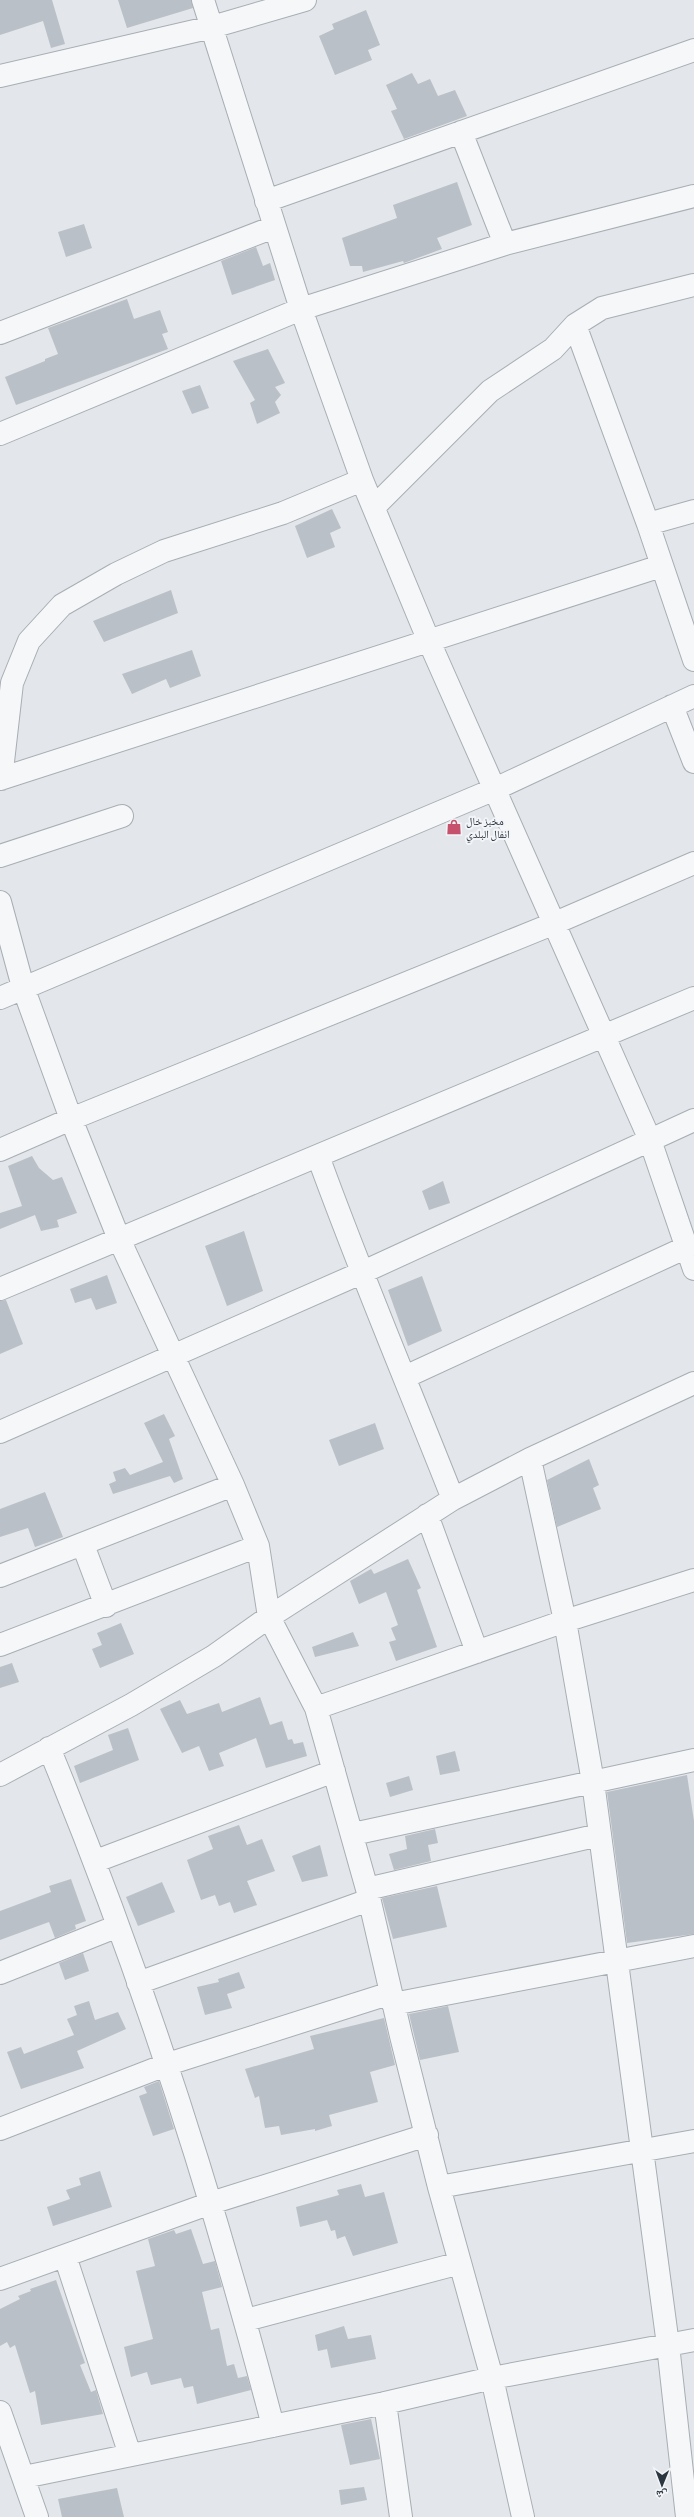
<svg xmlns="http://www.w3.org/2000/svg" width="694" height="2517" viewBox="0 0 694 2517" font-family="'Asap Condensed','Noto Naskh Arabic',sans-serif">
<rect width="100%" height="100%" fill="#e3e6ea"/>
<path fill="#bac0c7" d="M0 0H52L65 44 51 48 43 21 0 35Z
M118 0H191L193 8 127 28Z
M366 10 380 45 368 50 372 60 335 75 319 36 334 29 332 24Z
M412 73 418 84 430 79 438 96 455 90 467 116 404 139 391 111 397 109 386 85Z
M457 182 472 225 437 238 442 249 404 263 403 261 363 272 362 266H350L342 238 397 218 393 205Z
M84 224 92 248 66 257 58 232Z
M256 247 263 266 270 263 275 280 232 295 221 261Z
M127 299 134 319 160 310 168 332 162 334 168 349 16 405 5 377 45 361V359L58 354 48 328Z
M268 349 285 383 275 387 281 395 275 402 280 413 257 424 250 403 255 400 233 361Z
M200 385 209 408 192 414 182 391Z
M332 509 341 528 330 533 335 547 307 558 295 526Z
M171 590 178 613 104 642 93 621Z
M192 650 201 676 170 688 166 679 132 694 122 674Z
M32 1156 39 1168 53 1180 62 1177 77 1213 57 1220 59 1227 41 1231 35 1215 0 1229V1213L22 1206 8 1166Z
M443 1181 450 1203 429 1210 422 1191Z
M244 1231 263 1291 227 1306 205 1246Z
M107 1275 117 1303 96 1310 91 1298 75 1303 70 1289Z
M422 1276 442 1331 408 1346 388 1290Z
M6 1300 23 1344 0 1354V1301Z
M164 1414 175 1436 169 1439 183 1479 174 1483 170 1476 113 1494 109 1484 116 1481 113 1472 125 1468 130 1475 163 1462 144 1423Z
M375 1423 384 1449 339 1466 329 1440Z
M589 1459 599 1485 593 1488 601 1509 557 1527 547 1480Z
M45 1492 63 1537 35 1547 28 1528 0 1537V1509Z
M408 1559 421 1588 417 1590 437 1647 396 1661 389 1642 396 1640 391 1628 398 1625 386 1592 359 1604 350 1581 371 1569 374 1574Z
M121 1623 134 1654 100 1668 92 1649 102 1645 97 1633Z
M353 1632 359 1646 315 1657 312 1647Z
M12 1663 19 1682 0 1688V1667Z
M260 1697 270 1725 282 1721 288 1740 292 1739 294 1744 303 1742 307 1756 266 1768 256 1738 219 1753 224 1766 209 1771 199 1746 182 1753 160 1709 180 1700 187 1714 219 1703 222 1712Z
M128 1728 139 1760 80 1783 74 1766 113 1750 108 1735Z
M455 1751 460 1771 440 1775 436 1756Z
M687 1775 694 1821V1934L627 1943 607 1792Z
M409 1776 413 1790 390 1797 386 1783Z
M239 1825 247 1845 262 1839 275 1871 247 1881 257 1905 234 1913 230 1902 219 1906 215 1895 201 1900 187 1860 213 1849 208 1836Z
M435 1829 438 1843 428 1845 431 1861 394 1870 389 1854 407 1849 405 1836Z
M320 1845 328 1876 302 1882 292 1856Z
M71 1879 86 1921 75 1925 76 1929 55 1938 49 1922 0 1940V1911L51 1892 49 1886Z
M162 1882 175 1912 138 1926 126 1897Z
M437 1886 447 1927 393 1939 382 1898Z
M83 1953 89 1971 65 1980 59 1963Z
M239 1972 245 1988 227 1994 232 2008 205 2015 197 1987 219 1982 218 1979Z
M89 2001 95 2020 118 2012 126 2029 77 2051 84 2068 21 2089 7 2052 21 2047 24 2054 74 2035 67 2019 77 2015 74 2006Z
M448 2006 459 2052 420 2060 409 2014Z
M384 2018 395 2065 370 2072 378 2102 329 2115 332 2126 315 2131V2129L281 2135 279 2126 265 2128 259 2096 255 2098 245 2069 314 2049 310 2036Z
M159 2081 174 2129 153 2136 139 2096 147 2093 144 2087Z
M100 2171 112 2207 53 2226 47 2207 70 2199 66 2190 81 2185 79 2178Z
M361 2184 365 2197 384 2192 398 2243 353 2256 345 2236 337 2239 335 2230 331 2231 327 2220 300 2227 296 2207 339 2195 337 2190Z
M191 2229 203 2264 215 2261 222 2287 202 2292 211 2330 219 2328 227 2366 234 2364 238 2378 247 2376 251 2390 197 2404 193 2386 184 2388 181 2378 151 2385 147 2372 131 2377 124 2347 153 2339 136 2271 155 2266 148 2239 174 2230 176 2234Z
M56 2280 85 2363 80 2365 91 2392 96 2390 103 2414 41 2425 35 2391 30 2393 15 2345 10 2348 7 2342 0 2346V2309L20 2299 18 2296 31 2291 30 2289Z
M344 2326 348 2339 371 2335 376 2359 331 2368 327 2349 318 2351 315 2335Z
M371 2419 380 2459 350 2465 341 2425Z
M364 2487 367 2500 341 2505 339 2490Z
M117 2488 124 2517H62L58 2499Z"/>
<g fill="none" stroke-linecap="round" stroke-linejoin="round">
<defs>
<path id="minor" d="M203 0 301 309 362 480 428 639 650 1140 694 1269
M0 76 212 27 305 0
M461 132 505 244
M266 201 694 50
M575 325 648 524 694 660
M0 333 274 227
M0 434 301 309 505 244 694 196
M374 507 490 391 553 349 575 325 602 308 694 285
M648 524 694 511
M672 706 694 762
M0 779 661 566
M1 779 12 683 29 641 62 605 116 574 164 551 283 513 362 480
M0 856 122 816
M0 902 23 987 71 1119 119 1239 233 1485 258 1546 269 1617 316 1708 367 1889 401 2036 439 2187 492 2378 523 2517
M0 998 495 789 694 696
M0 1150 71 1119 555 923 694 863
M318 1156C360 1272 408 1385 453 1499
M0 1289 694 998
M405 1377 687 1247
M0 1432 361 1273 694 1120
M530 1459 565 1621 593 1782 668 2345 687 2517
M427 1515 477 1652
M83 1545 106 1606
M0 1576 233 1485
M0 1645 258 1546
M316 1708 565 1621 694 1580
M49 1748C140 1968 213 2195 273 2426
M0 1775 131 1705 214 1656 269 1617 453 1499 530 1459 694 1383
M353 1834 694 1760
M96 1861 334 1771
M367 1889 599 1835
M0 1973 118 1926
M138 1983 369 1900
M393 2004 694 1946
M0 2129 168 2064 391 1993
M439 2187 694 2141
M65 2256 130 2455
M0 2279 211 2203 427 2135
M246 2320 460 2263
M385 2403 401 2517
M0 2412 37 2517
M24 2477 385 2403 492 2378 694 2340"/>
</defs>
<use href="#minor" stroke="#a8aeb4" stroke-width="24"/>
<use href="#minor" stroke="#f6f7f9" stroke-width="22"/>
</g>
<defs>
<symbol id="shop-bare" viewBox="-9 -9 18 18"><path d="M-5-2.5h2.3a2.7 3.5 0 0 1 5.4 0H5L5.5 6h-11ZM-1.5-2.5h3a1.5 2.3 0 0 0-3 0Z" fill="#c6516d" stroke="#f3f5f8" stroke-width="2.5" paint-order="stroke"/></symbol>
</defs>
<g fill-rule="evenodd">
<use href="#shop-bare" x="443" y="816" width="22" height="22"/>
</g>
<g text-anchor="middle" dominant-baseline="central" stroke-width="4" stroke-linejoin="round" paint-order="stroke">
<g font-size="11" fill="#2c3641" stroke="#f3f5f8" text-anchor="start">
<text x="466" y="821">مخبز خال<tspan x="466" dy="13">انفال البلدي</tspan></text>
</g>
</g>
<g transform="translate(662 2485) rotate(181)" stroke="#f3f5f8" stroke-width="3" paint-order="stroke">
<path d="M0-3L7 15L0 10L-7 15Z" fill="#2c3641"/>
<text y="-6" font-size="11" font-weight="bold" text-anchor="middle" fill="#2c3641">ش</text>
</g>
</svg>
